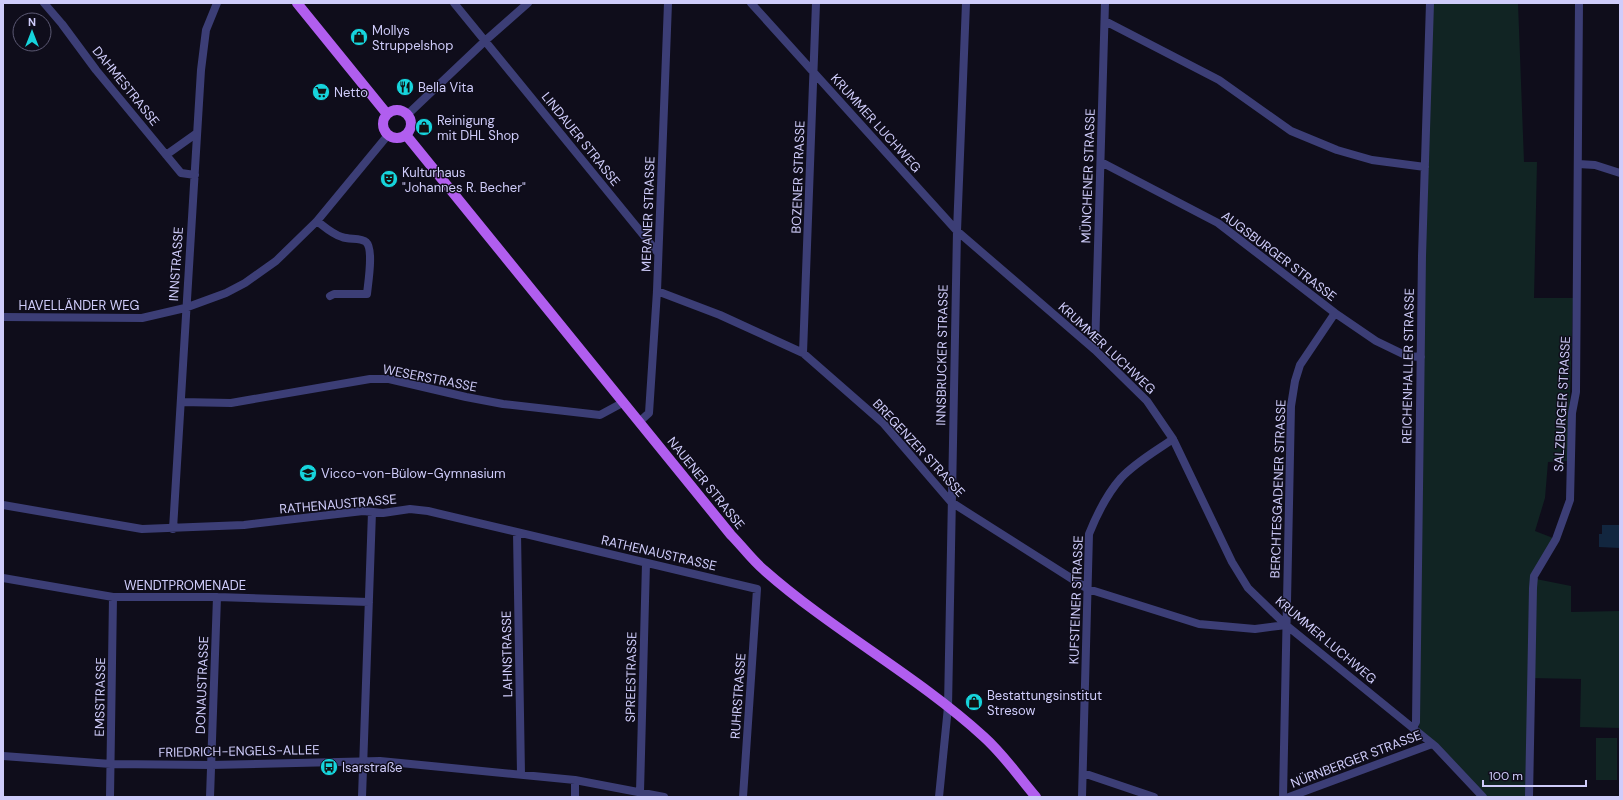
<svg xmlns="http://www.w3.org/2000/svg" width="1623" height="800" viewBox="0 0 1623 800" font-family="'DM Sans',sans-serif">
<rect width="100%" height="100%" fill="#0f0d1b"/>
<path fill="#112423" d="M1428 3H1518L1524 162H1537L1534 298H1573L1568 461 1548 462 1545 498 1535 531 1553 538 1531 578 1571 586V612L1620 611V728L1580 727 1581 679 1530 678 1527 797H1486L1419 728 1422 256Z
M1596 738H1617V780H1596Z"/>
<path fill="#12263f" d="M1602 525H1620V548L1599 547V534H1602Z"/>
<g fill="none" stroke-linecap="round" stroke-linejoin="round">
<path stroke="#3c3e76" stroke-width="8" d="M44 3 62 24 96 70 181 173 195 175
M454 3 658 253
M751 3 957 231 1095 350 1147 401 1173 439 1232 562 1248 588 1286 625 1435 746 1483 797
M1105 21 1219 80 1291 131 1337 150 1372 160 1425 167
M407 115 486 40 528 3
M166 155 197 133
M1101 162 1218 223 1335 313 1376 341 1407 356 1421 357
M1578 164 1595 165 1620 173
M317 221C325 227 332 234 342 237 349 240 361 237 366 242 374 249 368 283 367 294H334L330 296
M657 291 720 315 803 353 883 423 951 502 1088 589 1199 624 1255 629 1286 625
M3 317 142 318 185 308 226 293 245 283 276 261 317 221 388 135
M1095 350 1105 3
M803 353 816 3
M181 402 231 403 370 379H389L466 397 503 404 600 415 624 402
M639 422 649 413 657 291 668 3
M3 505 142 529 244 525 363 511 383 513 410 509 428 511 757 589 743 797
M173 529 201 70 206 30 217 3
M517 533 521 774
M3 578 113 597H217L369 602
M1413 728 1416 722 1422 256 1430 3
M3 756 111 764 211 765 380 761 575 780 664 797
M1083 773 1154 797
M640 792 646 563
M110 797 113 597
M210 797 217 597
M362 797 372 512
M575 797V780
M939 797 948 707 957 231 966 3
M1082 797 1089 534C1097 514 1107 494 1121 478 1136 462 1156 451 1173 439
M1283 797 1291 406 1295 381 1300 365 1335 313
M1289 797 1432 744
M1529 797 1533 588 1534 576 1556 539 1570 500 1572 413 1576 392 1579 3"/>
<path stroke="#b15eef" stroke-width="10" d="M297 3 387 114
M383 124a14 14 0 1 1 28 0a14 14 0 1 1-28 0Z
M406 135 731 535C742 546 752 560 764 570 833 631 916 675 984 737 1004 755 1019 777 1036 797"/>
</g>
<defs>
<symbol id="shop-disc" viewBox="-11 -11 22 22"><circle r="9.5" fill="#16d4dc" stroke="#0f0d1b"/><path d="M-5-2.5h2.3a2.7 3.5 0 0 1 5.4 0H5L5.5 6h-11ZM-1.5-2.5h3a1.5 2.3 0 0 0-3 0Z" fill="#111"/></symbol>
<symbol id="restaurant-disc" viewBox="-11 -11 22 22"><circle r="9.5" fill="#16d4dc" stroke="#0f0d1b"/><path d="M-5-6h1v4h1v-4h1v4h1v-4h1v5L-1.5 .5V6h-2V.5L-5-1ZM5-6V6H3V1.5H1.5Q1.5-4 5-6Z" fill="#111"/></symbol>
<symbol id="supermarket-disc" viewBox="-11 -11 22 22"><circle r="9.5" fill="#16d4dc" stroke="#0f0d1b"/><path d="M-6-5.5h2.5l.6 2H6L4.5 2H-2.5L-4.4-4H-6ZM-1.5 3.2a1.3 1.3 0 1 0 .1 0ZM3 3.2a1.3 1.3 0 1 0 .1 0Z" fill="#111"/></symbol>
<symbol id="theatre-disc" viewBox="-11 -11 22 22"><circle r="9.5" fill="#16d4dc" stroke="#0f0d1b"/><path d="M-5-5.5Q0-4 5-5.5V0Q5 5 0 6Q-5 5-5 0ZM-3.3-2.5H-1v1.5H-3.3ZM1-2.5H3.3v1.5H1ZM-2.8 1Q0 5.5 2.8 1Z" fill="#111"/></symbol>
<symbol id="school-disc" viewBox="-11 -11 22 22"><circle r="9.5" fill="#16d4dc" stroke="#0f0d1b"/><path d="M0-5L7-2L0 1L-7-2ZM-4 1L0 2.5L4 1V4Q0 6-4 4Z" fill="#111"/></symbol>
<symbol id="bus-disc" viewBox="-11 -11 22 22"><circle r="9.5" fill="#16d4dc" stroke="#0f0d1b"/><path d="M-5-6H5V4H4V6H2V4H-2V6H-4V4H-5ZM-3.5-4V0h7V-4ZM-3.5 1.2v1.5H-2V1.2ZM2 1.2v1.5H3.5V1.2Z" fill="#111"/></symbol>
</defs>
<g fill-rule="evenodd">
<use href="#shop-disc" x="349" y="27" width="20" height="20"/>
<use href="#restaurant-disc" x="395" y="77" width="20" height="20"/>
<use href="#supermarket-disc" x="311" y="82" width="20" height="20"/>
<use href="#shop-disc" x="414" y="117" width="20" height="20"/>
<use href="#theatre-disc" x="379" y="169" width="20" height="20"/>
<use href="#school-disc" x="298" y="463" width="20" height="20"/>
<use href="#shop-disc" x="964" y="692" width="20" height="20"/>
<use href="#bus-disc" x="319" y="757" width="20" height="20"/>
</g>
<g text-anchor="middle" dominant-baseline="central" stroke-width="3" stroke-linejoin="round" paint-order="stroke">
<g font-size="13" fill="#cfccfa" stroke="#0f0d1b" text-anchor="start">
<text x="372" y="30">Mollys<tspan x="372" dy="15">Struppelshop</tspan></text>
<text x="418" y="87">Bella Vita</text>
<text x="334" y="92">Netto</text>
<text x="437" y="120">Reinigung<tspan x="437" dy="15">mit DHL Shop</tspan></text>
<text x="402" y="172">Kulturhaus<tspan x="402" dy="15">"Johannes R. Becher"</tspan></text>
<text x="321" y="473">Vicco-von-Bülow-Gymnasium</text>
<text x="987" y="695">Bestattungsinstitut<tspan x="987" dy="15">Stresow</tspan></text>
<text x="342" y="767">Isarstraße</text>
</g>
<g font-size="13" fill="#cfccfa" stroke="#0f0d1b">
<text transform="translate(126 86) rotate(51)">DAHMESTRASSE</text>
<text transform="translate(876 123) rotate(48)">KRUMMER LUCHWEG</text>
<text transform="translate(581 139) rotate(51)">LINDAUER STRASSE</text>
<text transform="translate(1088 176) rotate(-88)">MÜNCHENER STRASSE</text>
<text transform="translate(798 177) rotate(-88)">BOZENER STRASSE</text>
<text transform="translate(648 214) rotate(-88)">MERANER STRASSE</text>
<text transform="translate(1279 256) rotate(37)">AUGSBURGER STRASSE</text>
<text transform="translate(176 264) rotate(-86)">INNSTRASSE</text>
<text x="79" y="305">HAVELLÄNDER WEG</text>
<text transform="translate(1107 348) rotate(43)">KRUMMER LUCHWEG</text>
<text transform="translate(942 355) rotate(-89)">INNSBRUCKER STRASSE</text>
<text transform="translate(1408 366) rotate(-89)">REICHENHALLER STRASSE</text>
<text transform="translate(430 378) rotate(11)">WESERSTRASSE</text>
<text transform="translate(1562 404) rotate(-87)">SALZBURGER STRASSE</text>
<text transform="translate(919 448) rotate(47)">BREGENZER STRASSE</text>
<text transform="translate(706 483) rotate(51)">NAUENER STRASSE</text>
<text transform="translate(1278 489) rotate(-88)">BERCHTESGADENER STRASSE</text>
<text transform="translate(338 504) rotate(-5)">RATHENAUSTRASSE</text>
<text transform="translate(659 553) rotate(13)">RATHENAUSTRASSE</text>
<text x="185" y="585">WENDTPROMENADE</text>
<text transform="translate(1076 600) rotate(-88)">KUFSTEINER STRASSE</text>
<text transform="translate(1326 640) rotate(40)">KRUMMER LUCHWEG</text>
<text transform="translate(507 654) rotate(-91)">LAHNSTRASSE</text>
<text transform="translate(631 677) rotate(-89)">SPREESTRASSE</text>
<text transform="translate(202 685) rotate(-88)">DONAUSTRASSE</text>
<text transform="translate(738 696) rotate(-86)">RUHRSTRASSE</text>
<text transform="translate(100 697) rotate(-89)">EMSSTRASSE</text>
<text transform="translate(239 751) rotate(-1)">FRIEDRICH-ENGELS-ALLEE</text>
<text transform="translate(1356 759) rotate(-21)">NÜRNBERGER STRASSE</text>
</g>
</g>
<rect width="1623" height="800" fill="none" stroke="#cfccfa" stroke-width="8"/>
<g transform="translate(32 32)"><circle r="19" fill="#0f0d1b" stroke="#5c5974"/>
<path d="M0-3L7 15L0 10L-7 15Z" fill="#16d4dc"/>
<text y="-6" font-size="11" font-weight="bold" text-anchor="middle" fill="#cfccfa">N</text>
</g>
<path d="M1483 780v6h103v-6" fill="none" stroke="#cfccfa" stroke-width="2"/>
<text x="1489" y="780" font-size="12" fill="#cfccfa" stroke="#0f0d1b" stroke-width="3" paint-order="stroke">100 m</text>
</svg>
